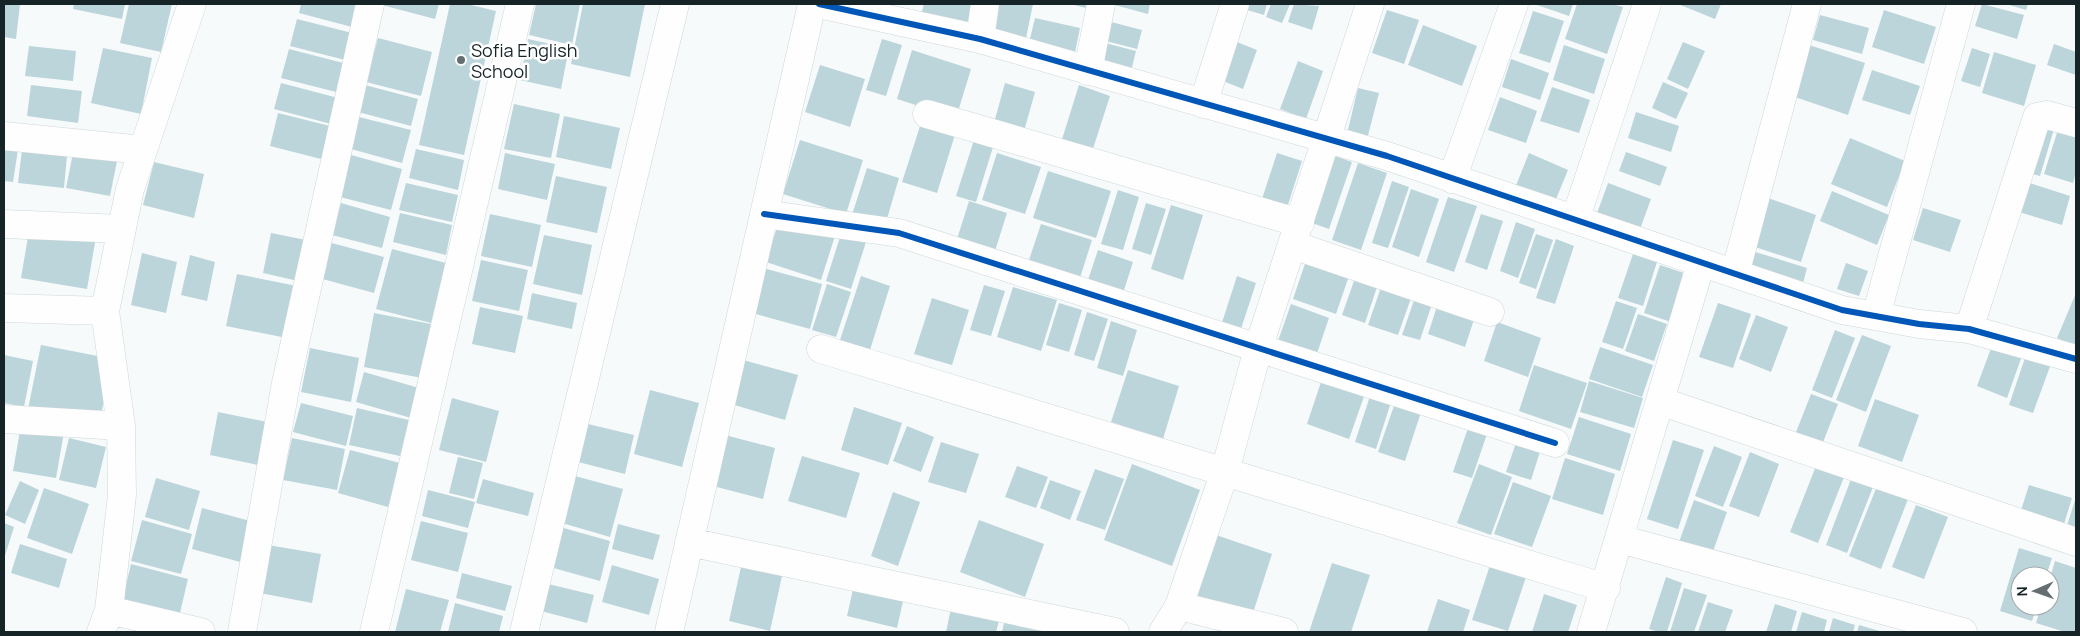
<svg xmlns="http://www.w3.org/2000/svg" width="2080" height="636" viewBox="0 0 2080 636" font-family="Manrope,sans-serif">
<rect width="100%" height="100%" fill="#f7fafb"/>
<path fill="#bbd5db" d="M4 4H20L16 39 4 37Z
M74 4H125L122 19 73 9Z
M129 4H172L161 52 120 43Z
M301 4H359L352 27 299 13Z
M378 4H439L435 19Z
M450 4H467L496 11 464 155 419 145Z
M536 4H580L572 45 529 35Z
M583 4H645L630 77 571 64Z
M924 4H972L966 29 920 18Z
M997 4H1033L1025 43 991 36Z
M1070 4H1091L1090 9Z
M1111 4H1150L1148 14Z
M1246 4H1267L1264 15 1244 9Z
M1271 4H1290L1282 23 1266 17Z
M1294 4 1319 6 1312 30 1288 22Z
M1534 4H1573L1569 16Z
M1577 4H1612L1623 7 1607 54 1565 39Z
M1678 4H1721L1715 19Z
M1982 4 2024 15 2017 39 1975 26Z
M2006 4H2028L2026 10Z
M1387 10 1419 20 1404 64 1372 53Z
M1884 10 1936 27 1924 64 1872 47Z
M1533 11 1564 21 1550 63 1519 53Z
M1820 15 1869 28 1862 54 1813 40Z
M1035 18 1080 28 1074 57 1028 47Z
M297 19 356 34 349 61 290 46Z
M1111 22 1142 30 1137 49 1106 41Z
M1423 25 1477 46 1462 86 1408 65Z
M378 38 432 52 421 96 366 82Z
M528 39 569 48 561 89 520 80Z
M882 39 902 45 886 96 866 90Z
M1237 42 1257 50 1243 89 1223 81Z
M1683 42 1705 51 1688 89 1667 79Z
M1105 43 1136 51 1130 75 1099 66Z
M2054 44 2076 52V75L2047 65Z
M1564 45 1605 59 1594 94 1553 80Z
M1809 45 1865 63 1848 115 1792 96Z
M29 46 76 51 73 81 25 76Z
M103 48 152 58 141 114 91 103Z
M1972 48 1990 54 1980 87 1961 81Z
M289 49 351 65 344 94 281 78Z
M912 50 971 69 956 118 897 99Z
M1994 52 2036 65 2024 106 1982 93Z
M1511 59 1549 73 1540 100 1502 87Z
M1298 61 1323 71 1306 119 1280 109Z
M820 65 865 79 850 127 805 112Z
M1872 70 1920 86 1910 115 1862 100Z
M1663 82 1688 93 1676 119 1652 108Z
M281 83 342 99 335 125 274 109Z
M1005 83 1035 92 1019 149 989 141Z
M31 85 82 91 78 123 27 116Z
M365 85 418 99 411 126 358 112Z
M1079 85 1110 96 1089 161 1058 152Z
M1552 87 1590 100 1579 133 1540 121Z
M1358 88 1379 93 1366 143 1346 138Z
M1500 97 1537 111 1526 143 1488 130Z
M514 104 560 114 551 158 504 149Z
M1636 112 1679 126 1671 152 1628 138Z
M278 113 334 127 325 160 270 146Z
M2036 113 2057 119 2040 176 2018 170Z
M564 116 620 128 611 169 556 157Z
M359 117 411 130 402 163 351 149Z
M923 117 957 128 937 193 902 182Z
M2061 120 2076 125V172L2073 183 2044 174Z
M1850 138 1905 161 1887 207 1831 184Z
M800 140 863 160 846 214 783 194Z
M974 140 993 147 976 202 956 196Z
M4 141 19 143 13 182 4 181Z
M23 141 68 145 64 188 18 183Z
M75 143 119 151 110 196 66 188Z
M416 149 464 160 458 190 409 178Z
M1626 152 1667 167 1660 186 1619 171Z
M505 153 555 164 547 200 498 189Z
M997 153 1041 167 1025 214 982 200Z
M1277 153 1302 161 1285 214 1260 205Z
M1529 153 1568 170 1554 204 1515 188Z
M351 155 402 169 391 210 340 197Z
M1335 156 1352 162 1329 229 1312 223Z
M154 162 204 174 194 218 143 205Z
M1358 163 1387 173 1361 250 1332 240Z
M867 168 899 178 884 229 851 218Z
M1048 171 1111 191 1096 238 1033 218Z
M556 176 607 187 597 233 546 222Z
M2017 179 2070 196 2062 225 2009 209Z
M1392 181 1409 187 1388 248 1372 243Z
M406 183 458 195 452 222 399 210Z
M1608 183 1651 199 1639 232 1596 216Z
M1411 189 1439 199 1419 257 1392 247Z
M1118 190 1139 197 1123 250 1101 244Z
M1832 191 1889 215 1877 245 1820 221Z
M1448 197 1477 206 1454 272 1426 262Z
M1768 198 1816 215 1801 262 1752 246Z
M969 201 1007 213 990 267 952 255Z
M341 203 390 217 382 248 332 235Z
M1146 203 1166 209 1151 255 1132 249Z
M1171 205 1203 215 1183 280 1151 269Z
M1923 208 1961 220 1950 252 1913 240Z
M400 213 452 225 446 255 393 242Z
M490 214 541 225 532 267 481 256Z
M1481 214 1503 221 1487 270 1465 262Z
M780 218 835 236 821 280 766 262Z
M31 219 97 231 87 289 21 278Z
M1516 222 1535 229 1518 278 1500 271Z
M1041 224 1092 240 1073 300 1021 284Z
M271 233 306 240 298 281 263 273Z
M841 234 866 242 851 289 826 281Z
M1536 234 1553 240 1536 289 1519 283Z
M544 235 592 245 582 295 533 284Z
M1556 239 1574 246 1555 304 1536 298Z
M328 242 384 257 374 293 319 278Z
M392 249 446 263 431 323 376 309Z
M1098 250 1133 262 1117 312 1081 301Z
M1749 250 1807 268 1803 283 1744 265Z
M1634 251 1658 259 1643 306 1618 298Z
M1309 252 1352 267 1336 314 1293 299Z
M142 253 177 262 166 313 131 305Z
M190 255 215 262 207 301 181 295Z
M481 260 528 270 519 311 472 301Z
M1361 261 1383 269 1365 323 1342 315Z
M1846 263 1868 271 1859 296 1837 289Z
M1660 265 1687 274 1671 322 1644 313Z
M763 268 822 284 810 329 752 313Z
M1387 270 1417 281 1398 335 1368 325Z
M237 274 297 286 287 338 226 326Z
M861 276 890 286 870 350 840 340Z
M1237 276 1256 283 1237 341 1218 335Z
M1420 283 1437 289 1420 340 1402 335Z
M827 284 851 292 836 337 812 330Z
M984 285 1005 291 991 336 970 330Z
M1013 287 1057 300 1041 351 997 337Z
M1442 291 1479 304 1465 347 1428 334Z
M532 293 577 303 572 329 527 319Z
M2076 293V347L2057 338Z
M932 298 969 310 952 365 914 354Z
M1616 301 1637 308 1623 349 1602 342Z
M1059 303 1082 310 1069 352 1046 345Z
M1718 303 1751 314 1733 368 1699 357Z
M1291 304 1329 318 1311 371 1272 358Z
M480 307 523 316 515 353 472 344Z
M1087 312 1108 319 1094 361 1074 355Z
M374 313 431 324 422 378 364 367Z
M1638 314 1667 324 1654 361 1625 351Z
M1756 315 1788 327 1771 372 1739 359Z
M1111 321 1137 330 1123 376 1097 368Z
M1497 322 1541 338 1528 377 1484 361Z
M1835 330 1855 338 1832 398 1812 390Z
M1862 335 1891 346 1866 412 1836 400Z
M1993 343 2023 353 2007 398 1977 386Z
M41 345 113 359 98 428 27 414Z
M1600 347 1653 365 1642 397 1589 379Z
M310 348 359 358 351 402 301 392Z
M2027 352 2052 361 2033 413 2009 405Z
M4 355 33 361 24 407 4 403Z
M743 360 798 375 785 420 731 404Z
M1534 365 1587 383 1571 429 1519 411Z
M1128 370 1179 386 1163 439 1111 422Z
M364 372 419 388 411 418 356 402Z
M1324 373 1367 388 1349 439 1307 424Z
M1589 381 1643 398 1634 428 1580 412Z
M650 390 699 403 682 467 634 454Z
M1371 393 1392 399 1376 449 1355 442Z
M1811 394 1838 404 1816 460 1789 450Z
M452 398 499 411 486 462 439 450Z
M1875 399 1919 415 1902 462 1858 446Z
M1396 400 1422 409 1405 461 1378 452Z
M301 403 353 416 346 446 293 432Z
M854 407 902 423 888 465 841 450Z
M357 408 409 420 400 456 349 445Z
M218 412 272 423 263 466 210 455Z
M1579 417 1631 434 1620 471 1567 454Z
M588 424 634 435 625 474 578 462Z
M21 425 64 432 56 478 13 471Z
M907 426 934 437 921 472 893 461Z
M1468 428 1487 434 1472 478 1453 472Z
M1519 434 1543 442 1531 480 1506 472Z
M725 435 775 448 763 499 713 486Z
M69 438 106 447 96 488 59 480Z
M292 438 345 449 337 490 283 480Z
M1673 440 1704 450 1678 529 1647 519Z
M941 442 979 454 966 493 928 482Z
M1714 446 1742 457 1723 507 1695 496Z
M350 450 400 463 388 507 338 493Z
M1750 452 1779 464 1759 517 1729 506Z
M802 456 860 473 846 518 788 501Z
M458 457 483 463 474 499 449 493Z
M1565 458 1615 474 1603 515 1552 499Z
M1132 464 1200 490 1172 566 1104 540Z
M1479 464 1512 477 1491 535 1457 523Z
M1017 466 1048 477 1036 508 1005 497Z
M1816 466 1844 477 1818 543 1790 532Z
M1095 469 1124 479 1105 530 1076 520Z
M1853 474 1875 482 1847 553 1826 545Z
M575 476 623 489 610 537 562 523Z
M156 478 200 491 189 530 145 517Z
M483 479 534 493 528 516 476 503Z
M1050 480 1081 491 1070 520 1040 508Z
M20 481 39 490 25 524 5 515Z
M1513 482 1551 496 1532 547 1494 534Z
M2029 485 2072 498 2060 537 2017 523Z
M1877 486 1908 499 1881 569 1849 556Z
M44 488 89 504 72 554 27 538Z
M428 490 475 502 468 528 422 516Z
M893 492 920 502 898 566 871 556Z
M2076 497V536L2065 532Z
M1694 500 1727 512 1711 557 1678 545Z
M1916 505 1948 517 1924 579 1892 567Z
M202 508 254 522 244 563 192 549Z
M142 520 192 534 181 574 131 561Z
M979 520 1044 544 1025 597 960 572Z
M421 521 468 533 458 572 411 560Z
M4 523 14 527 4 559Z
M618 524 660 535 653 560 612 549Z
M560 527 610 541 600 581 550 567Z
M1216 535 1272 554 1251 619 1195 600Z
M20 544 67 559 59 588 11 573Z
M268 545 321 554 312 603 260 593Z
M2019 548 2052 558 2046 576H2020V606H2037L2032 621 2000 611Z
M1493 556 1529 568 1508 631 1472 620Z
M2055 561 2076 568V632H2065L2036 623 2041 606H2050V578Z
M1332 563 1370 575 1351 632H1309Z
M131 564 188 579 179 617 122 602Z
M612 565 659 579 649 615 602 602Z
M741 567 782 576 770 631 729 621Z
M462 573 512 586 505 611 456 598Z
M856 576 906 588 897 628 847 616Z
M1666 577 1682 583 1667 632H1659L1649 629Z
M544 583 594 595 587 623 537 610Z
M1684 588 1707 595 1694 632H1670Z
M406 589 449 600 440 632H395Z
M1544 594 1577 605 1568 632H1532Z
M953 599 1002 610 996 632H946Z
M1438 599 1470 610 1463 632H1427Z
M1708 602 1733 610 1725 632H1698Z
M455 603 503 616 499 632H448Z
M1775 604 1797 611 1791 632H1766Z
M1802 612 1827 620 1824 632H1796Z
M1006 613 1049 623 1047 632H1002Z
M1833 618 1855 625 1853 632H1829Z
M1859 625 1883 632H1857Z"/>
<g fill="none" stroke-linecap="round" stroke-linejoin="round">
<defs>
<path id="minor" d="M819 4 980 39 1387 156 1842 310 1919 324 1969 329 2076 359
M980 39 985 4
M1088 71 1101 4
M1203 104 1235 4
M927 114 1300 223
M4 136 143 150
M1452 179 1514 4
M764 214 899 233 1555 443
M1575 220 1647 4
M4 224 122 229
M1293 245 1490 312
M1735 274 1807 4
M4 308 105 311
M1876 316 1961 4
M1969 329 2037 117 2047 115 2076 123
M821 349 1606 588
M1660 401 2076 542
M4 419 121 426
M1620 539 1963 632
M689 542 1115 632
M1179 606 1284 632
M109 610 201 632
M101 632 109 610 122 495 121 426 105 311 130 189 192 4
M242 632 286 383 370 4
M374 632 520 4
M524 632 675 4
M669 632 812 4
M1163 632 1179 606 1225 471 1258 349 1370 4
M1591 632 1701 263"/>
</defs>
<use href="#minor" stroke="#ced7d9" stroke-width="29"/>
<use href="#minor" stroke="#fefefe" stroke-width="28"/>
<defs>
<path id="cycleway" d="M819 4 980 39 1387 156 1842 310 1919 324 1969 329 2076 359
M764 214 899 233 1555 443"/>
</defs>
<use href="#cycleway" stroke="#fff" stroke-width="9"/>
<use href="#cycleway" stroke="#0057b8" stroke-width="6"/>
</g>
<circle fill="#656f71" stroke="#fff" stroke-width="2" cx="461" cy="60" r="5"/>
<g text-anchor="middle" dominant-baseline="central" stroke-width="5" stroke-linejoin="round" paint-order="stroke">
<g font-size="18" fill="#172427" stroke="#fff" text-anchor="start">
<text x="471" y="50">Sofia English<tspan x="471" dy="21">School</tspan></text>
</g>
</g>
<rect width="2080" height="636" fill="none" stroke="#172427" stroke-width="10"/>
<g transform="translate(2035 591) rotate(268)"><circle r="24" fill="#ffffff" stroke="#a2a7a9"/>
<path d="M0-4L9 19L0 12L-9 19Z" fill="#656f71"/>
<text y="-8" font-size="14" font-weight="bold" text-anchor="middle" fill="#172427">N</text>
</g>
</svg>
